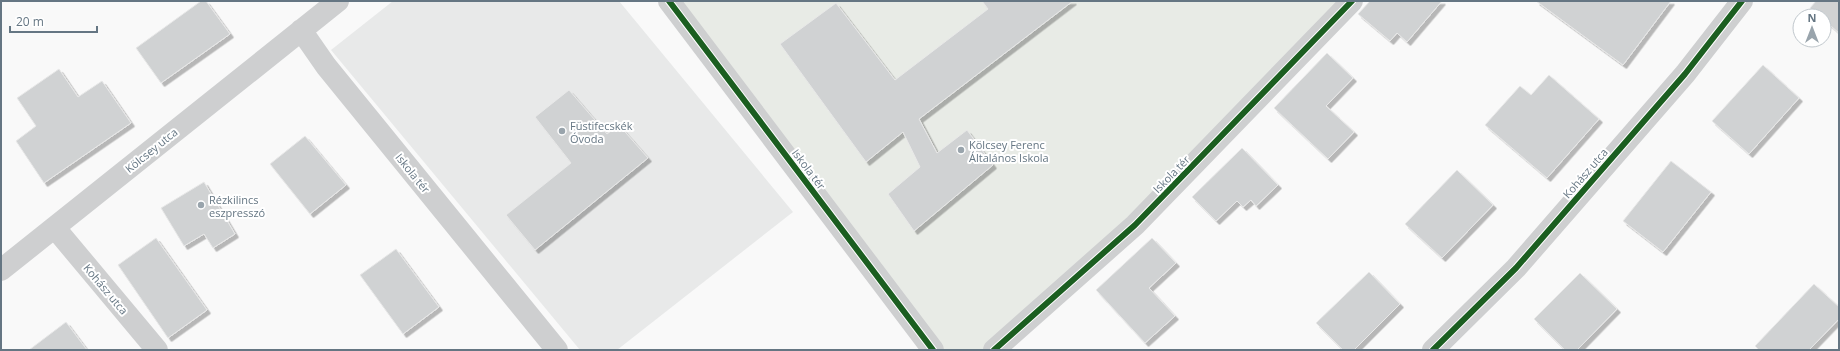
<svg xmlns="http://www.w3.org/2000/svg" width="1840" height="351" viewBox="0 0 1840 351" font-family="'Open Sans',sans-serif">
<defs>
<filter id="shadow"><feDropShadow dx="3.5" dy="3.5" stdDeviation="0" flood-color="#0004"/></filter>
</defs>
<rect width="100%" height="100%" fill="#f9f9f9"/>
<path fill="#e8e9e9" d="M393 1H619L793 212 617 350H580L331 50Z"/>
<path fill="#e8ebe6" d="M669 1H1352L994 350H933Z"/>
<path fill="#d0d2d3" stroke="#e8e8e8" filter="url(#shadow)" d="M201 1H206L230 34 161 83 136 48Z
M982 1H1073L919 119 937 153 967 130 993 165 914 231 888 194 920 167 903 132 866 162 780 44 836 3 895 80 988 9Z
M1370 1H1442L1407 42 1397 33 1390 41 1358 14Z
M1536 1H1671L1623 65Z
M1816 1H1839V33L1824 20V16H1819L1810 8Z
M1327 53 1353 78 1326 106 1354 132 1328 159 1274 108Z
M1763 65 1799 98 1749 154 1712 121Z
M59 69 78 97 102 81 131 123 44 183 16 141 36 126 17 98Z
M1549 75 1599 119 1547 178 1485 125 1520 86 1531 95Z
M569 90 607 134 619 125 648 158 535 250 506 215 571 163 535 117Z
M305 136 346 185 310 214 270 164Z
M1242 148 1278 185 1256 206 1251 200 1243 207 1237 201 1216 221 1192 197Z
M1671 161 1711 192 1663 252 1623 221Z
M1457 170 1493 205 1442 258 1405 224Z
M204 182 235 234 213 248 204 234 184 246 161 208Z
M156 238 207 310 168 338 118 265Z
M1152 238 1176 263 1149 288 1175 316 1145 343 1096 290Z
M396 249 439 307 403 334 360 275Z
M1369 272 1400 304 1354 350H1343L1316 323Z
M1580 273 1617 309 1577 350H1565L1534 319Z
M1814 284 1839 307V319L1809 350H1759L1755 346Z
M66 322 87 350H29Z"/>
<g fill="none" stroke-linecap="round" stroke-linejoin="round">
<path stroke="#cecfd0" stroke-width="22" d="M669 1 933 350
M301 30 326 66 557 350
M55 228 157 350
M1 270 338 1
M994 350 1135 225 1352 1
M1433 350 1516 268 1685 74 1742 1"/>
<defs>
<path id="cycleway" d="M669 1 933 350
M994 350 1135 225 1352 1
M1433 350 1516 268 1685 74 1742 1"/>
</defs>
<use href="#cycleway" stroke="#fff" stroke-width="8"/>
<use href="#cycleway" stroke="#1b5e20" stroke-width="6"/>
</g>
<g fill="#99a4ac" stroke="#fff" stroke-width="1.5">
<circle cx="562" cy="131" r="4"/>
<circle cx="961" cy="150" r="4"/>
<circle cx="201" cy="205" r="4"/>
</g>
<g text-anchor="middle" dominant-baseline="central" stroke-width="4" stroke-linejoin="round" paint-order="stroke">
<g font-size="11" fill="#657683" stroke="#fff" text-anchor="start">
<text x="570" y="125">Füstifecskék<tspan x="570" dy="13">Óvoda</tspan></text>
<text x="969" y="144">Kölcsey Ferenc<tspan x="969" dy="13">Általános Iskola</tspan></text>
<text x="209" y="199">Rézkilincs<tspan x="209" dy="13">eszpresszó</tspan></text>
</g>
<g font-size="11" fill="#657683" stroke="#fff">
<text transform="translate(151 150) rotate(-39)">Kölcsey utca</text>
<text transform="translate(809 169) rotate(53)">Iskola tér</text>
<text transform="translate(413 173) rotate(51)">Iskola tér</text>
<text transform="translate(1585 173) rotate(-49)">Kohász utca</text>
<text transform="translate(1171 174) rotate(-46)">Iskola tér</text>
<text transform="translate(106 289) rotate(50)">Kohász utca</text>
</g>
</g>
<rect width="1840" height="351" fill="none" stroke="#657683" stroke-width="4"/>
<g transform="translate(1812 28)"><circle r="19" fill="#ffffff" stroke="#c1c8cd"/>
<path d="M0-3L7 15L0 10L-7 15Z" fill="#99a4ac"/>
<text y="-6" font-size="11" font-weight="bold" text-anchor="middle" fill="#657683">N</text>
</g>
<path d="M10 26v6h87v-6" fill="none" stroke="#657683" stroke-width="2"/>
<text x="16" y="26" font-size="12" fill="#657683" stroke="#ffffff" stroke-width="3" paint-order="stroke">20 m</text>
</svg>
